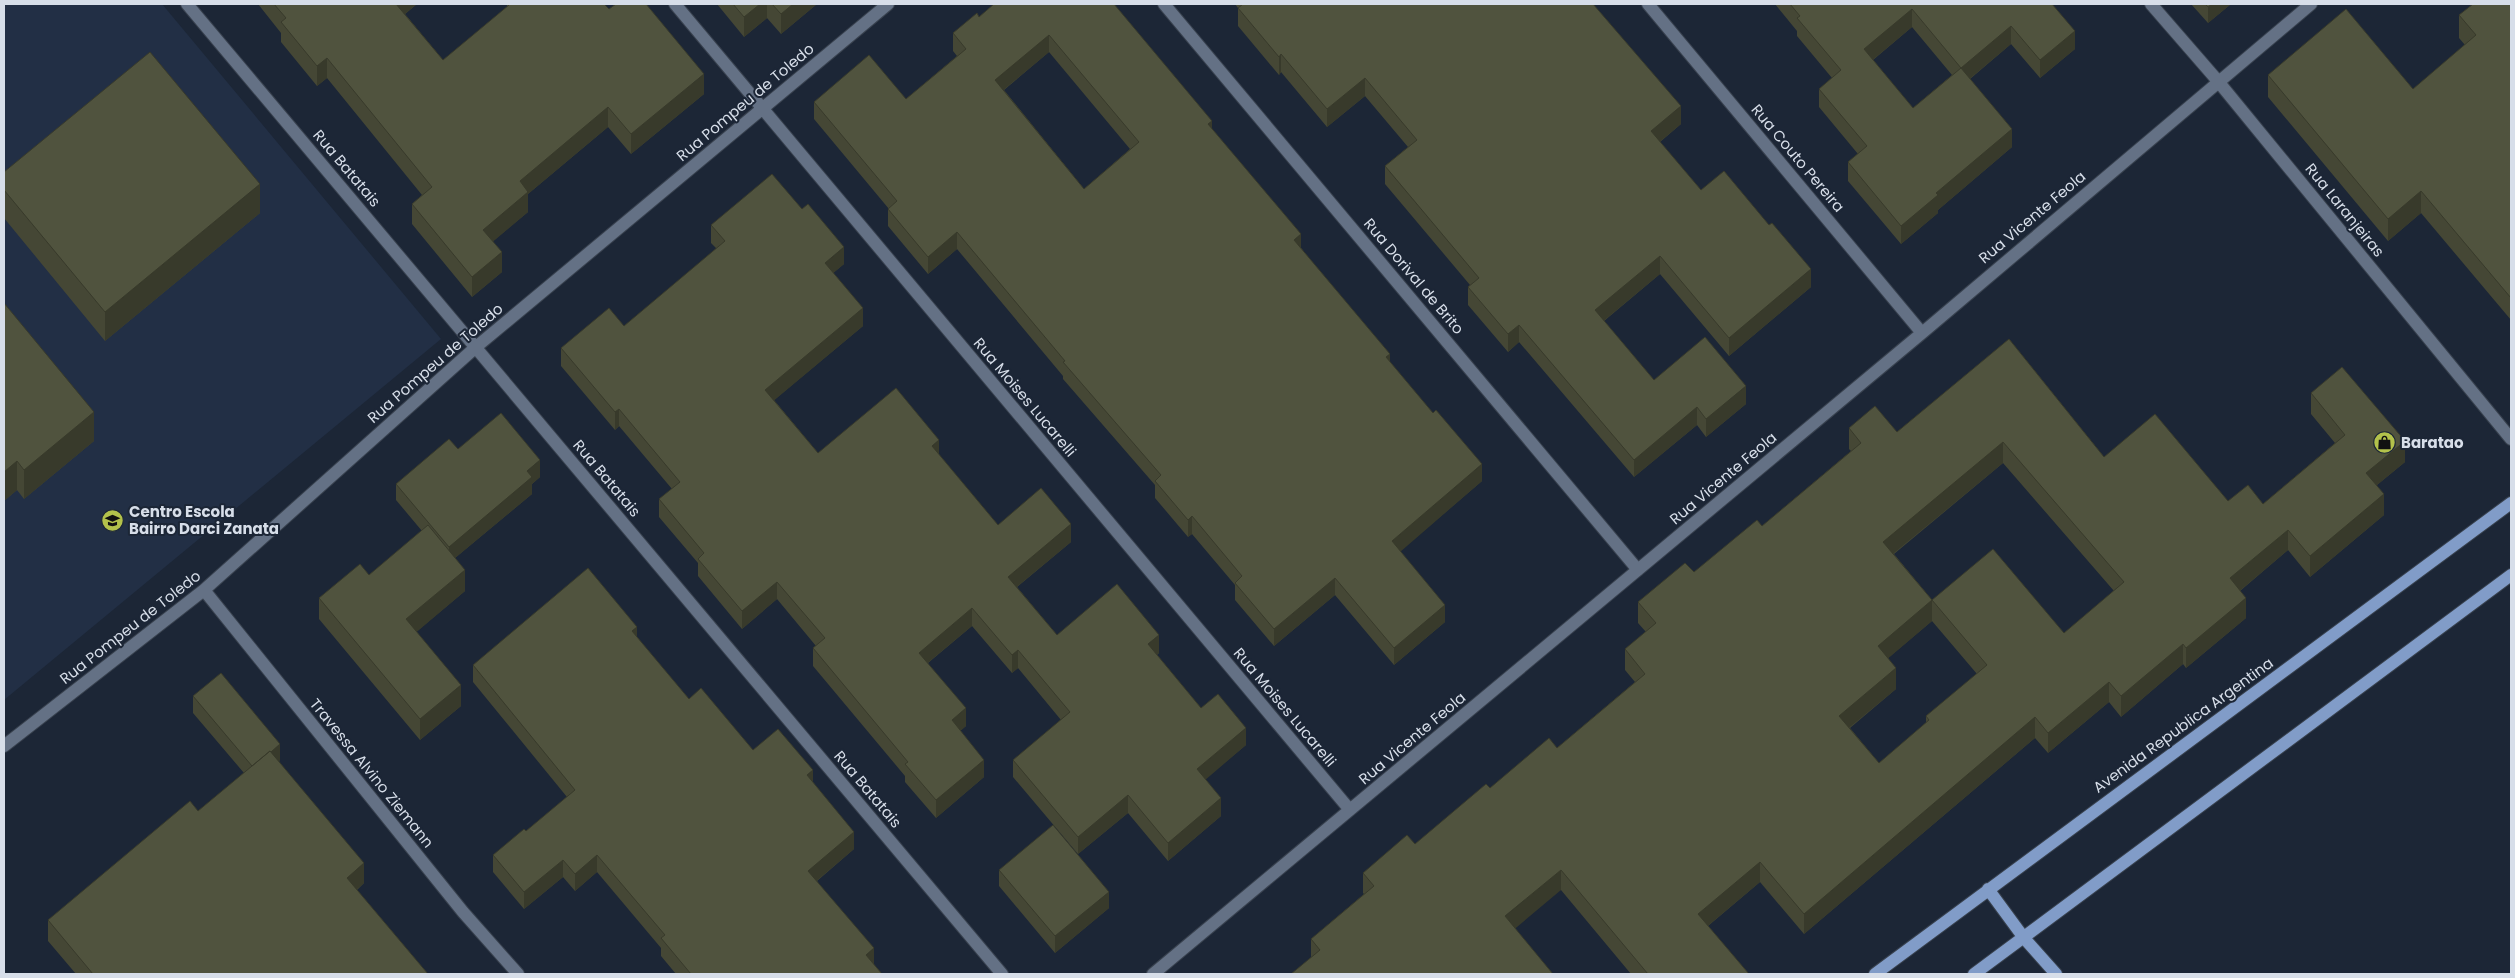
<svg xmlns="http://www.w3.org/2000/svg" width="2515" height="978" viewBox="0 0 2515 978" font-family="Poppins,sans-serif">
<rect width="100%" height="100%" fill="#1c2636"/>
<path fill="#222f45" d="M4 4H162L441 339 4 700Z"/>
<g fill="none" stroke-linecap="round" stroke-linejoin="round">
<defs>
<path id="minor" d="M187 4 1002 974
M675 4 1350 810
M1164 4 1638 570
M1648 4 1922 333
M2151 4 2217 80 2511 439
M204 590 463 912 518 974
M4 746 204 590 476 347 888 4
M1153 974 1922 333 2311 4"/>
<path id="major" d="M1988 889 2024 938 2056 974
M1875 974 2511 503
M1974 974 2511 575"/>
</defs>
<use href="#minor" stroke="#38414e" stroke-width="14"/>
<use href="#major" stroke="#38414e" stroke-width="14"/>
<use href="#minor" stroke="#647185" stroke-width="12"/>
<use href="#major" stroke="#819cc8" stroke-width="12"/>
</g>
<path fill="#454735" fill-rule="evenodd" d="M258 4H417L405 14 443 60 507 7V4H604L609 9 704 94 631 154 608 127 528 194V212L493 241 502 272 472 297 412 224V204L422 195 327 78 317 86 281 42V33Z
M717 4H817L781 34 767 18 744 37Z
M994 4 1212 129 1301 248 1482 481 1400 551 1445 622 1394 665 1335 595 1274 646 1235 600V585L1192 534 1188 537 1155 498V485L1063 379V376L957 249 928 274 888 226V209H889L814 119V102L906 99 957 56 953 51V33L979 17ZM1049 52 1130 149 1084 189 1004 90Z
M1235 4H1593L1681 124 1660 142 1701 190 1811 287 1729 356 1660 274 1604 321 1654 380 1746 404 1706 437 1697 425 1634 477 1519 342 1508 352 1468 305V287L1470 285 1385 184V166L1408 147 1365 96 1327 127 1281 72 1279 75 1238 26V8Z
M1775 4H2052L2075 49 2040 78 2011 44 1970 79 2012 147 1938 210V213L1901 244 1848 181V162L1858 154 1819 107V89L1832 78 1797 36V31ZM1912 27 1952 75 1913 108 1873 60Z
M2191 4H2231L2208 23Z
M2511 4V320L2421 213 2388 241 2268 97V75L2413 89 2465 45 2459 38V15Z
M4 172 260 213 105 341 4 218Z
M711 225 844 264 833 273 863 326 774 400 818 453 939 455 998 525 1071 542 1017 587 1057 635 1159 653 1157 655 1201 708 1246 745 1205 779 1221 816 1168 861 1128 813 1078 854 1013 777V760L1061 720 1018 668 1012 673 972 626 928 663 966 726 960 731 984 777 936 818 905 782V776L813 666V648L816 646 777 599 742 629 698 576V563L659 517V499L672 489 619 426 615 430 561 366V348L624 326 717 249 711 243Z
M4 303 94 441 24 499 17 490 4 501Z
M2009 339 2104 457 2228 501 2263 504 2335 443 2311 414V393L2405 462 2377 485 2384 515 2310 577 2288 550 2240 591 2246 618 2186 668 2183 664 2121 717 2109 702 2048 753 2035 738 1804 934 1760 882 1708 926 1749 974H1631L1561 890 1311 958V939L1364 894 1363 893V873L1415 844 1490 788 1557 748 1635 682 1625 670V649L1646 632 1638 623V602L1694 572 1762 526 1851 451 1849 449V428L1897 432ZM2003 463 2114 591 2064 633 1932 600 1894 554ZM1932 621 1977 674 1926 716V723L1879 763 1850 728 1896 689 1888 658Z
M458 449 540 477 532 484V494L455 558 465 591 416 632 461 706 420 740 319 619V598L369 575 422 531 396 500V484Z
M637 638 689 699 753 750 813 783 854 849 817 881 874 965 882 974H676L661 956V948L597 872 575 891 563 877 524 909 493 872V855L526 831 567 797 473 682V665Z
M193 696 280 760 279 761 364 883 357 890 428 974H76L48 941V920L198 811 244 773 193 713Z
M999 870 1109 908 1055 953 999 886Z"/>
<path fill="#383a2b" d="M395 4H417L395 22Z
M760 4H767V18L744 37V17Z
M793 4H817L781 34V14Z
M2212 4H2231L2208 23V7Z
M1912 9V27L1864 67V49Z
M2011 26V44L1961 86V68Z
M2075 31V49L2040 78V60Z
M1049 35V52L995 97V80Z
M1281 54V72L1279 75V57Z
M327 58V78L317 86V66Z
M704 74V94L631 154V134Z
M1365 78V96L1327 127V109Z
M1681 106V124L1651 149V131Z
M608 107V127L528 194V212L483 250V230L520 181Z
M1212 121V138L1208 124Z
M2012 129V147L1938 210V213L1901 244V226L1936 193Z
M260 184V213L105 341V312Z
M2421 191V213L2388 241V219Z
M957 232V249L928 274V257Z
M1301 234V251L1294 240Z
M844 247V264L825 280V263Z
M502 252V272L472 297V277Z
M1660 256V274L1595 328V310Z
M1811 269V287L1729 356V338Z
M863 308V326L765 408V390Z
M1519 325V342L1508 352V334Z
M1390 354V371L1386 357Z
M1746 386V404L1706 437V419Z
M1697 407V425L1634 477V460Z
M619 409V426L615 430V412Z
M94 412V441L24 499V470Z
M939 440V458L932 446Z
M2405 441V462L2366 494V473Z
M2003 442V463L1883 562V542Z
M540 460V477L532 484V494L449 563V547L527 471Z
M17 461V490L4 501V472Z
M1482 464V481L1392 559V541Z
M2384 494V515L2310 577V556Z
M1192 516V534L1188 537V520Z
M1071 524V542L1008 594V577Z
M2288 530V550L2230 599V578Z
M465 570V591L406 641V619Z
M1335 578V595L1274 646V629Z
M777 582V599L742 629V611Z
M2246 598V618L2186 668V648Z
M1932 600V621L1878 667V646Z
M1445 605V622L1394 665V648Z
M972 608V626L919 670V653Z
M637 627V644L632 631Z
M1159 635V653L1148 662V644Z
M2183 644V664L2121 717V696Z
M1018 650V668L1012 673V655Z
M1896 668V689L1839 736V716Z
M2109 682V702L2048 753V733Z
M461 685V706L420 740V719Z
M966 708V726L952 738V720Z
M2035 717V738L1804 934V914Z
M1246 728V745L1197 787V769Z
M280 744V760L252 784V767Z
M984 760V777L936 818V800Z
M813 770V788L807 775Z
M1128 795V813L1078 854V837Z
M1221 798V816L1168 861V843Z
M854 832V849L808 888V871Z
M597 855V872L575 891V874Z
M563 860V877L524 909V892Z
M1760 862V882L1698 934V914Z
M364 863V883L347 898V878Z
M1561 870V890L1505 937V916Z
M1109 892V908L1055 953V936Z
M874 948V966L866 955Z"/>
<path fill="#50533e" stroke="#383a2b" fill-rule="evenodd" d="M274 4H396L443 60 509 5 508 4H604L609 9 616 4H646L704 74 631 134 608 107 520 181 528 192 483 230 502 252 472 277 412 204 432 187 327 58 317 66 281 22 286 18Z
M733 4H760L744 17Z
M772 4H793L781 14Z
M994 4H1114L1212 121 1208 124 1301 234 1294 240 1390 354 1386 357 1433 413 1436 410 1482 464 1392 541 1445 605 1394 648 1335 578 1274 629 1235 583 1242 576 1192 516 1188 520 1155 481 1161 475 1063 362 1065 361 957 232 928 257 888 209 897 201 814 102 869 55 906 99 966 49 953 33 977 13 979 17ZM1049 35 1139 142 1084 189 995 80Z
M1243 4H1593L1681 106 1651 131 1701 190 1724 171 1769 225 1772 223 1811 269 1729 338 1660 256 1595 310 1654 380 1705 337 1746 386 1706 419 1697 407 1634 460 1519 325 1508 334 1468 287 1479 278 1385 166 1417 140 1365 78 1327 109 1281 54 1279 57 1238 8Z
M1790 4H2052L2075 31 2040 60 2011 26 1961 68 2012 129 1936 193 1938 195 1901 226 1848 162 1867 146 1819 89 1841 70 1797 18 1800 16ZM1912 9 1961 68 1913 108 1864 49Z
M2205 4H2212L2208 7Z
M2473 4H2511V298L2421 191 2388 219 2268 75 2346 9 2413 89 2476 35 2459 15Z
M150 52 260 184 105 312 4 190V172Z
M772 174 802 209 808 204 844 247 825 263 863 308 765 390 818 453 896 388 939 440 932 446 998 525 1041 488 1071 524 1008 577 1057 635 1117 584 1159 635 1148 644 1201 708 1218 694 1246 728 1197 769 1221 798 1168 843 1128 795 1078 837 1013 760 1070 712 1018 650 1012 655 972 608 919 653 966 708 952 720 984 760 936 800 905 764 908 762 813 648 825 638 777 582 742 611 698 559 704 553 659 499 680 482 619 409 615 412 561 348 609 308 624 326 725 241 711 225Z
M4 303 94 412 24 470 17 461 4 472Z
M2009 339 2104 457 2155 414 2228 501 2248 485 2263 504 2345 435 2311 393 2342 367 2405 441 2366 473 2384 494 2310 556 2288 530 2230 578 2246 598 2186 648 2183 644 2121 696 2109 682 2048 733 2035 717 1804 914 1760 862 1698 914 1749 974H1648L1561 870 1505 916 1553 974H1291L1320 950 1311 939 1374 886 1363 873 1407 835 1415 844 1486 784 1490 788 1549 738 1557 748 1645 674 1625 649 1656 623 1638 602 1685 563 1694 572 1757 520 1762 526 1861 443 1849 428 1875 406 1897 432ZM2003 442 2124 582 2064 633 1993 549 1932 600 1883 542ZM1932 600 1987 665 1926 716 1929 720 1879 763 1839 716 1896 668 1878 646Z
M501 413 540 460 527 471 532 477 449 547 396 484 449 439 458 449Z
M428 525 465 570 406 619 461 685 420 719 319 598 360 564 369 575Z
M588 568 637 627 632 631 689 699 701 688 753 750 778 729 813 770 807 775 854 832 808 871 874 948 866 955 882 974H691L661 938 665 935 597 855 575 874 563 860 524 892 493 855 524 829 526 831 575 790 473 665Z
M221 673 280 744 271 752 270 751 252 766 193 696Z
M270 751 364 863 347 878 428 974H93L48 920 190 801 198 811Z
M1053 825 1109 892 1055 936 999 870Z"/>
<defs>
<symbol id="shop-disc" viewBox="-11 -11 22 22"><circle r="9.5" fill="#b3c24b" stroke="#1c2636"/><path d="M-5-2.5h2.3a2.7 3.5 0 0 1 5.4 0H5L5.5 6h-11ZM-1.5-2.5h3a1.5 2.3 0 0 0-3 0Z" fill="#111"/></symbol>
<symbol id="school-disc" viewBox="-11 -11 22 22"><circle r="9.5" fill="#b3c24b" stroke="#1c2636"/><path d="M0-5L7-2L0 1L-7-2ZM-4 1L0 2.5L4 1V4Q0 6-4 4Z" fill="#111"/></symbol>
</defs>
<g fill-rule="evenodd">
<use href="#shop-disc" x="2372" y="430" width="25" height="25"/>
<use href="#school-disc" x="100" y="508" width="25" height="25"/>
</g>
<g text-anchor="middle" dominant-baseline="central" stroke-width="4" stroke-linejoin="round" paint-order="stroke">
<g font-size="15" fill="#d7dee9" stroke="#1c2636">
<text transform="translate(745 102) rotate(-40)">Rua Pompeu de Toledo</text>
<text transform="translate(1798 158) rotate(50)">Rua Couto Pereira</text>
<text transform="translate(347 168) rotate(50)">Rua Batatais</text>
<text transform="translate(2345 210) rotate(51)">Rua Laranjeiras</text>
<text transform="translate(2032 217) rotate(-40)">Rua Vicente Feola</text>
<text transform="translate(1414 276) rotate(50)">Rua Dorival de Brito</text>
<text transform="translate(435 363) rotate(-41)">Rua Pompeu de Toledo</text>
<text transform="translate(1025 397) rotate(50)">Rua Moises Lucarelli</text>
<text transform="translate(607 478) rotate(50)">Rua Batatais</text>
<text transform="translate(1723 478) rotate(-40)">Rua Vicente Feola</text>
<text transform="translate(130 627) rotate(-38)">Rua Pompeu de Toledo</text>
<text transform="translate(1285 707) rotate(50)">Rua Moises Lucarelli</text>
<text transform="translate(2183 725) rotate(-36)">Avenida Republica Argentina</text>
<text transform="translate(1412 738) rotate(-40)">Rua Vicente Feola</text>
<text transform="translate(372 773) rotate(51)">Travessa Alvino Ziemann</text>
<text transform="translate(868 789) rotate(50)">Rua Batatais</text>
</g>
<g font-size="15" font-weight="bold" fill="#d7dee9" stroke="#1c2636" text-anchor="start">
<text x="2401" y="442">Baratao</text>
<text x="129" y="511">Centro Escola<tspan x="129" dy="17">Bairro Darci Zanata</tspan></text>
</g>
</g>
<rect width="2515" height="978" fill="none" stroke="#d7dee9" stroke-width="10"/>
</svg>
